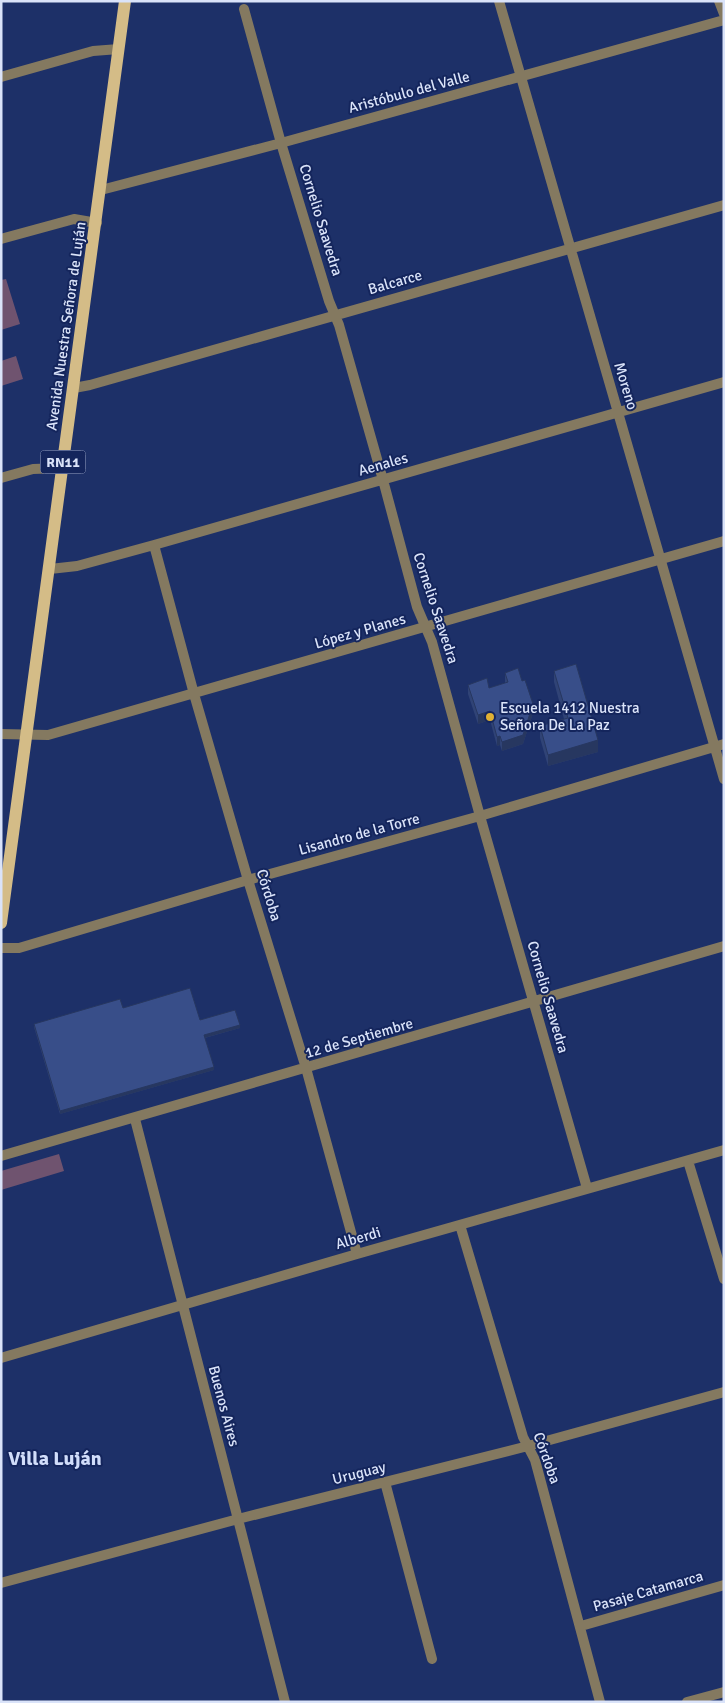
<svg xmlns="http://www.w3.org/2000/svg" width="725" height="1703" viewBox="0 0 725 1703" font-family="Signika,sans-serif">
<rect width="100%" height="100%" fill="#1d3068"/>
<path fill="#6f536f" d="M6 279 20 324 1 330V280Z
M16 356 23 379 1 386V361Z
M59 1154 64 1171 1 1190V1171Z"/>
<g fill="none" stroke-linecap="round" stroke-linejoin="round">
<path stroke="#847960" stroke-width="10" d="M499 1 724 779
M719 1 724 14
M244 9 281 143 329 301 339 325 383 480 417 607 432 642 480 816 587 1188
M1 77 93 51 119 49
M101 190 281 143 724 20
M1 239 74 219 97 223
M74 388 90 385 724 205
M1 478 33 469 62 468
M154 545 194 694 248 880 306 1068 357 1254
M50 569 77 566 154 545 724 382
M1 734 48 735 724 541
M1 948H19L248 880 480 816 724 744
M135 1119 285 1702
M1 1156 724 946
M688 1161 724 1279
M460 1225 523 1437 535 1460 600 1702
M1 1358 357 1254 724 1150
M385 1482 432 1659
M1 1583 238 1519 528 1446 724 1392
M581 1626 724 1585
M687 1702 724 1692"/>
<path stroke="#d4bc87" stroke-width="12" d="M1 923C42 616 86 309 125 1"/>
</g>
<path fill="#304376" d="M554 671 598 752 548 766 540 738V726L564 719 554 682Z
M505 673 522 681 533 713 523 744 502 751 500 745 497 746 490 720 478 724 468 694V685L489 688 505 683Z
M123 1008 200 1020 240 1028 205 1038 214 1070 60 1114 34 1027V1024Z"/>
<path fill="#273760" d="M533 704V713L523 744 502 751V742Z
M490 711V720L478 724V715Z
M500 736V745L497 746V737Z
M598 740V752L548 766V755Z
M240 1025V1028L204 1038V1035Z
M214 1067V1070L60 1114V1111Z"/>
<path fill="#384e89" stroke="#273760" d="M576 664 598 740 548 755 540 726 568 718 554 671Z
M518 668 522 681 525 680 533 704 523 735 502 742 500 736 497 737 490 711 478 715 468 685 487 678 489 688 508 682 505 673Z
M190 988 200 1020 235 1010 240 1025 204 1035 214 1067 60 1111 34 1024 120 999 123 1008Z"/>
<circle fill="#dfb034" stroke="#14255c" stroke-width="2" cx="490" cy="717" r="5"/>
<g text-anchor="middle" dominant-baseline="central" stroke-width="4" stroke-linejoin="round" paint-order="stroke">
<rect fill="#14255c" stroke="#9faaca" stroke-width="1" x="40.5" y="450.5" width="45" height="23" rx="4"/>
<g font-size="14" font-weight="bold" fill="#dae3f9">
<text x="63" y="462">RN11</text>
</g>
<g font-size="15" fill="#dae3f9" stroke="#14255c">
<text transform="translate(409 92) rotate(-15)">Aristóbulo del Valle</text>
<text transform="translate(321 220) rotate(73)">Cornelio Saavedra</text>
<text transform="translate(395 282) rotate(-16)">Balcarce</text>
<text transform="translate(66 326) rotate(-82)">Avenida Nuestra Señora de Luján</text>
<text transform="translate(626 386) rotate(73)">Moreno</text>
<text transform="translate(383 464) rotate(-16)">Aenales</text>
<text transform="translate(436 608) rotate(72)">Cornelio Saavedra</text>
<text transform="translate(360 631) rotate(-16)">López y Planes</text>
<text transform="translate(359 834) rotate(-15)">Lisandro de la Torre</text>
<text transform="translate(269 895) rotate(73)">Córdoba</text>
<text transform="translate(548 997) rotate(74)">Cornelio Saavedra</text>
<text transform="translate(359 1038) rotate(-16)">12 de Septiembre</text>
<text transform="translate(358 1238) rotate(-16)">Alberdi</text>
<text transform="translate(224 1406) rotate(75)">Buenos Aires</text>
<text transform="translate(547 1458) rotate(70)">Córdoba</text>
<text transform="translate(359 1473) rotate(-14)">Uruguay</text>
<text transform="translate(648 1591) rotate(-16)">Pasaje Catamarca</text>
</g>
<g font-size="15" fill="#dae3f9" stroke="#14255c" text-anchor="start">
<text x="500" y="708">Escuela 1412 Nuestra<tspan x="500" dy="17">Señora De La Paz</tspan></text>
</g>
<g font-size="20" font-weight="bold" fill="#d1ddfa" stroke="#14255c">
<text x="55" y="1458">Villa Luján</text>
</g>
</g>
<rect width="725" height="1703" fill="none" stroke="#dae3f9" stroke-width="5"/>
</svg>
